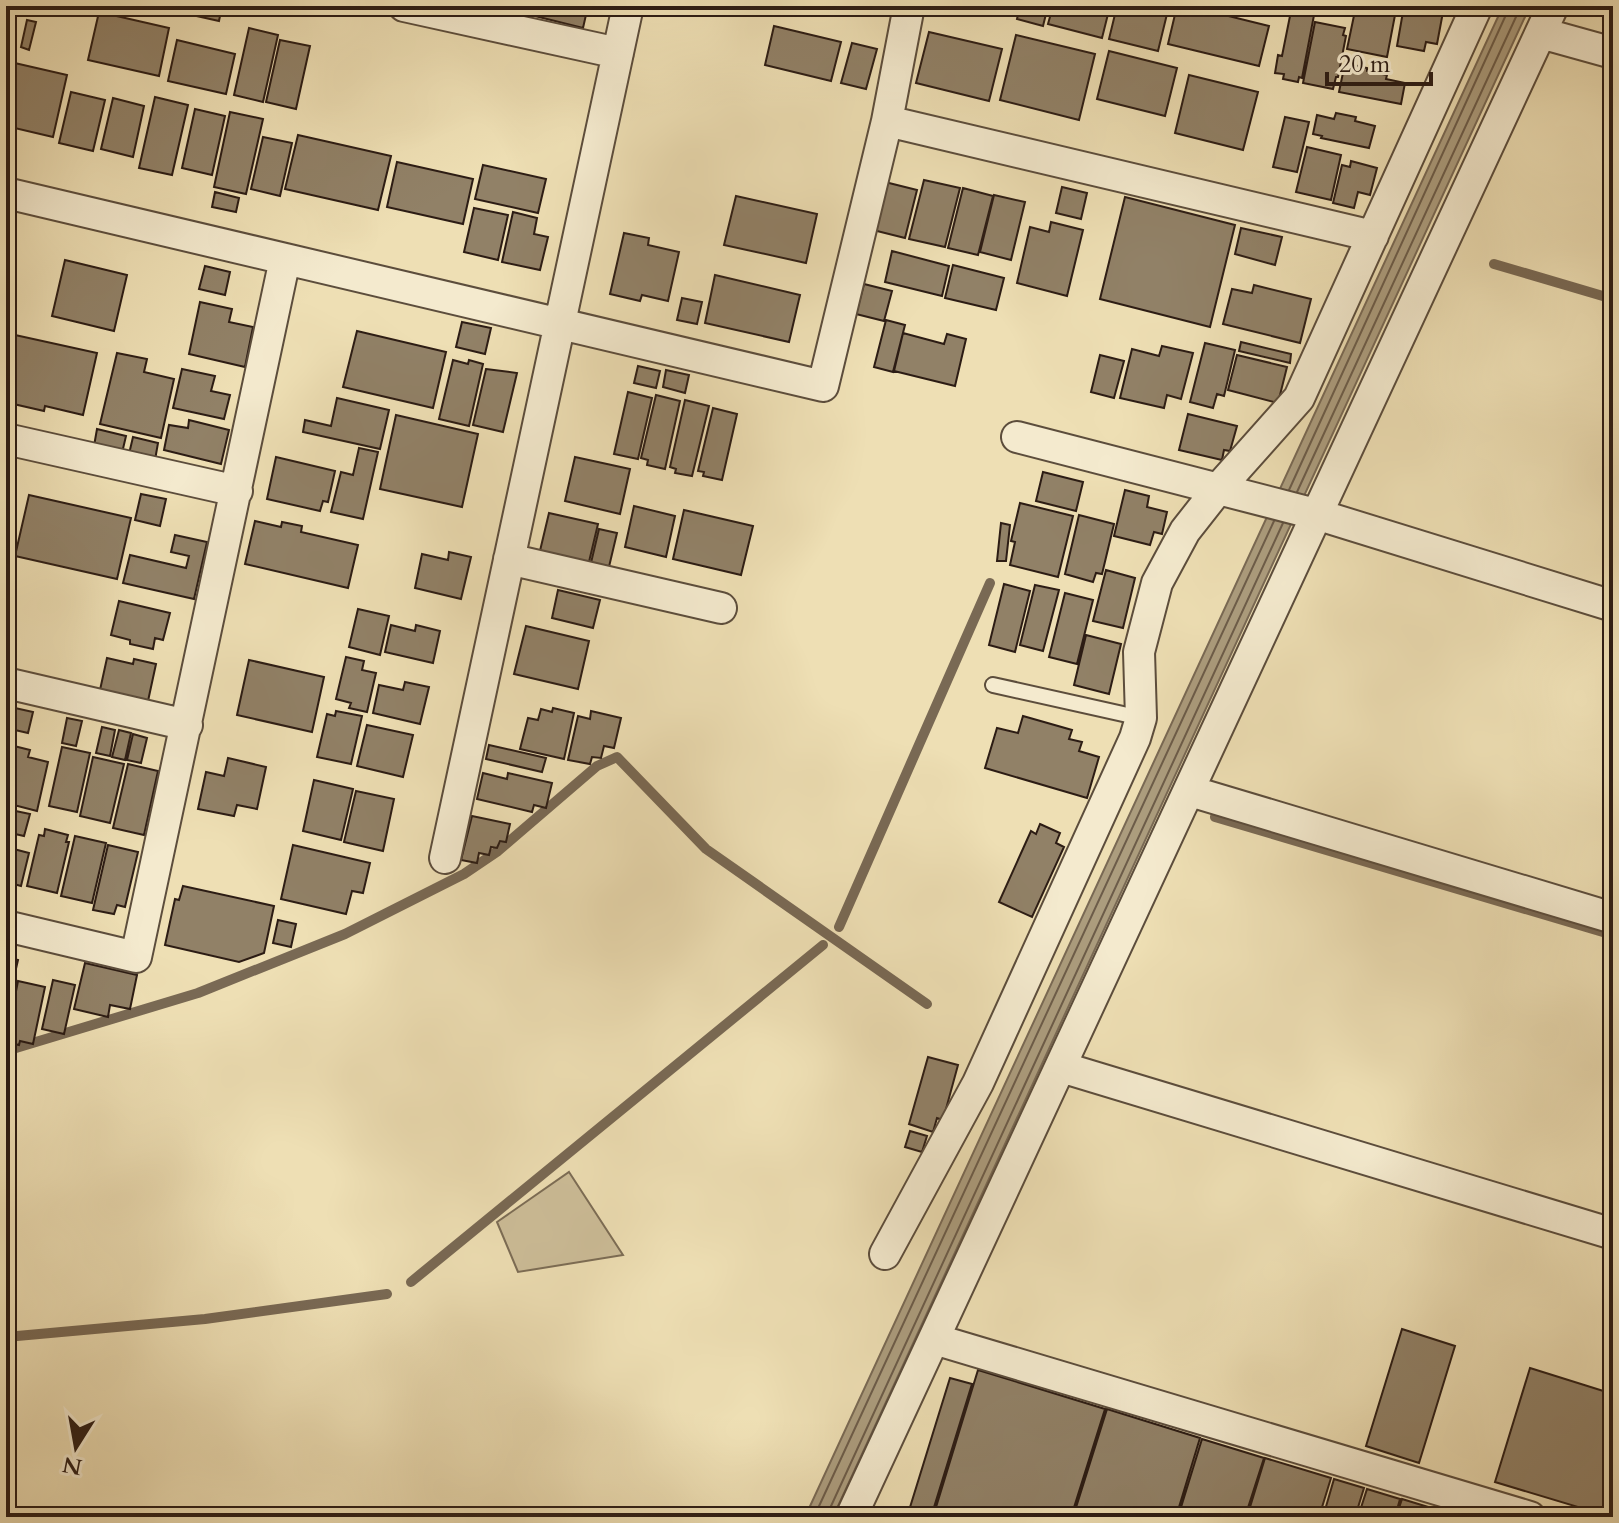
<svg xmlns="http://www.w3.org/2000/svg" width="1619" height="1523" viewBox="0 0 1619 1523" font-family="Cardo,serif">
<rect width="100%" height="100%" fill="#eedfb4"/>
<filter id="stains"><feTurbulence type="fractalNoise" baseFrequency=".0025" numOctaves="4"/><feColorMatrix values="0 0 0 0 .2 0 0 0 0 .09 0 0 0 0 .02 0 0 0 .5 -.17"/></filter>
<radialGradient id="worn" r=".72"><stop offset=".6" stop-color="#630" stop-opacity="0"/><stop offset="1" stop-color="#630" stop-opacity=".3"/></radialGradient>
<path fill="#cdbe99" stroke="#7c6d56" stroke-width="2" d="M569 1172 623 1255 518 1272 497 1222Z"/>
<path fill="#ac9d7e" stroke="#796954" stroke-width="2" d="M1503 6H1530L833 1517H805Z"/>
<g fill="none" stroke-linecap="round" stroke-linejoin="round">
<path stroke="#6c5c49" stroke-width="2" d="M1289 490 1510 6
M1297 492 1521 6
M814 1517 1274 521
M826 1517 1283 523"/>
<path stroke="#796954" stroke-width="10" d="M1494 264 1613 299
M1215 817 1613 935
M839 927 990 583
M6 1051 198 993 345 934 464 874 498 851 597 766 617 757 706 849 927 1004
M411 1282 823 945
M6 1337 205 1319 387 1294"/>
</g>
<path fill="#918167" stroke="#2c1c14" stroke-width="2" d="M6 6H39L37 14 21 11 19 16 6 15Z
M185 6H222L219 21 183 13Z
M537 6H588L583 28 535 16Z
M820 6H858L856 15Z
M1020 6H1048L1043 26 1017 19Z
M1053 6H1110L1102 38 1048 24Z
M1117 6H1133L1167 14 1158 51 1109 39Z
M1177 6H1188L1269 26 1259 66 1168 44Z
M1292 6H1314L1315 10 1302 78 1299 77 1298 82 1283 79 1284 74 1275 73 1278 55 1282 56Z
M1356 6H1385L1383 13 1395 15 1387 57 1347 49Z
M1404 6H1425V9L1443 12 1437 44 1426 42 1424 51 1397 46Z
M99 12 169 28 159 76 88 60Z
M27 20 36 22 29 50 21 47Z
M1315 22 1345 28 1343 35 1346 36 1338 77H1336L1333 89 1303 83Z
M774 26 841 42 831 81 765 65Z
M249 28 278 35 263 102 234 95Z
M929 32 1002 49 989 101 916 83Z
M1016 35 1095 54 1079 120 1000 100Z
M177 40 235 54 226 94 168 81Z
M280 40 310 46 296 109 266 102Z
M852 43 877 49 866 89 841 83Z
M1109 51 1177 68 1165 116 1097 99Z
M6 61 67 75 53 137 6 126Z
M1345 63 1367 68V71L1387 75 1386 79 1405 83 1401 104 1339 92Z
M1189 75 1258 92 1243 150 1175 133Z
M71 92 105 100 93 151 59 143Z
M155 97 188 105 172 175 139 168Z
M113 98 144 106 133 157 101 149Z
M195 109 225 116 212 175 182 168Z
M230 112 263 119 246 194 214 187Z
M1336 113 1356 117 1355 121 1375 126 1369 148 1321 138 1322 136 1313 134 1317 115 1334 119Z
M1285 117 1309 122 1297 172 1273 167Z
M298 135 391 156 378 210 285 189Z
M263 137 292 143 280 196 251 189Z
M1307 147 1341 155 1331 200 1296 192Z
M1351 161 1377 168 1370 195 1358 192 1354 208 1333 203 1342 165 1350 167Z
M397 162 473 179 463 224 387 207Z
M483 165 546 179 538 213 475 199Z
M924 180 960 188 945 247 909 239Z
M885 182 917 190 905 238 873 230Z
M1062 187 1087 193 1081 219 1056 213Z
M963 188 993 196 978 255 948 248Z
M215 192 239 198 236 212 212 207Z
M994 195 1025 202 1011 260 980 252Z
M736 196 817 214 806 263 724 245Z
M1125 197 1235 225 1210 327 1100 299Z
M474 208 508 215 498 260 464 252Z
M513 212 537 218 534 234 548 237 540 270 502 262Z
M1051 222 1083 230 1067 296 1017 283 1030 227 1049 232Z
M1241 228 1282 237 1275 265 1235 254Z
M624 233 649 238 648 245 679 252 668 301 642 295 640 301 610 294Z
M892 251 949 266 942 296 885 282Z
M65 260 127 275 114 331 52 316Z
M953 265 1004 278 996 310 945 298Z
M205 266 230 272 225 295 199 289Z
M715 275 800 295 789 342 705 323Z
M864 284 892 291 884 321 856 314Z
M1254 285 1311 299 1300 343 1223 324 1232 289 1252 293Z
M682 298 702 302 697 324 677 320Z
M200 302 232 309 229 322 253 327 245 367 189 354Z
M886 320 905 325 893 372 874 367Z
M462 322 491 328 485 354 456 347Z
M357 331 446 352 433 408 343 387Z
M6 333 97 353 83 415 45 406 44 411 9 403 6 412Z
M903 333 944 344 947 334 966 339 955 386 894 371Z
M1241 342 1291 354 1290 363 1239 351Z
M1205 343 1235 350 1224 396 1217 394 1213 408 1190 402Z
M1162 346 1193 353 1181 399 1167 395 1164 408 1120 398 1132 349 1159 356Z
M117 353 147 359 144 372 174 379 161 438 100 424Z
M1100 355 1124 361 1114 398 1091 392Z
M1237 355 1287 367 1278 403 1228 390Z
M453 360 468 364 469 360 483 364 469 426 439 419Z
M638 366 660 371 656 388 634 383Z
M182 369 215 376 211 391 230 395 224 419 173 408Z
M486 369 517 373 503 432 473 425Z
M666 370 689 375 685 393 663 387Z
M628 392 652 398 638 459 614 454Z
M656 395 680 401 665 469 647 465 648 460 641 458Z
M337 398 389 410 380 449 303 432 305 420 331 426Z
M685 400 709 406 692 476 675 473 676 469 670 467Z
M713 408 737 414 722 480 703 476 704 472 698 471Z
M1188 414 1237 426 1230 451 1224 450 1222 460 1179 450Z
M396 415 478 434 462 507 380 489Z
M189 420 229 430 221 464 164 450 169 425 188 428Z
M97 429 126 436 122 453 94 446Z
M133 437 158 443 155 460 129 454Z
M359 448 378 452 363 519 331 512 341 472 353 475Z
M276 457 335 471 328 502 323 501 320 511 267 499Z
M575 457 630 469 620 514 565 501Z
M1043 472 1083 482 1076 511 1036 501Z
M1125 490 1149 496 1147 507 1167 512 1162 534 1154 532 1150 545 1114 536Z
M141 494 166 499 160 526 135 520Z
M29 495 131 518 117 579 15 556Z
M1020 503 1073 516 1058 577 1010 565 1015 542 1011 541Z
M634 506 675 516 666 557 625 547Z
M684 510 753 526 741 575 673 559Z
M549 513 598 524 588 566 539 555Z
M1079 515 1114 524 1102 574 1096 573 1093 582 1065 574Z
M255 521 281 527 282 522 302 526 301 532 358 545 348 588 245 564Z
M1001 523 1010 525 1006 561H997Z
M8 526 15 527 8 558 6 534Z
M599 529 617 533 608 571 590 567Z
M175 535 207 542 194 599 123 583 130 555 186 568 189 556 171 552Z
M449 552 471 557 461 599 415 588 422 554 448 560Z
M1106 570 1135 578 1123 628 1093 621Z
M1004 584 1030 591 1015 652 989 645Z
M1035 585 1059 590 1043 651 1020 645Z
M558 590 600 600 593 628 552 618Z
M1065 593 1093 600 1077 664 1049 657Z
M119 601 170 613 163 640 155 638 153 649 130 644V640L111 635Z
M358 609 389 616 380 655 349 647Z
M391 625 415 631 416 625 440 631 433 663 385 652Z
M526 626 589 641 578 689 514 674Z
M1086 635 1121 644 1109 694 1074 685Z
M346 657 364 661 362 670 376 673 367 712 349 708 351 703 336 699Z
M107 658 133 664 134 659 156 664 148 701 100 690Z
M249 660 324 677 312 732 237 715Z
M405 682 429 687 420 724 373 713 379 685 403 690Z
M6 706 33 712 28 733 6 728Z
M553 708 574 713 564 759 520 749 528 718 538 720 541 709 552 712Z
M336 711 362 716 351 764 317 757 327 714 335 716Z
M591 711 621 718 614 748 604 746 601 758 592 757 590 764 568 760 578 716 590 719Z
M1023 716 1072 730 1069 739 1082 742 1079 751 1099 757 1087 798 985 768 997 728 1018 733Z
M67 718 82 721 76 746 62 743Z
M367 725 413 735 403 777 357 766Z
M102 727 115 730 110 756 96 753Z
M119 730 131 733 125 760 112 757Z
M133 734 147 738 141 763 127 760Z
M6 744 30 750 28 757 48 762 37 811 6 803Z
M489 745 546 758 542 772 486 759Z
M62 747 90 753 77 812 49 806Z
M93 757 124 764 110 823 80 816Z
M228 758 266 767 257 809 237 805 234 816 198 809 206 772 224 776Z
M128 764 158 771 144 835 113 828Z
M483 773 507 779 508 773 552 783 546 808 534 805 532 812 477 799Z
M314 780 353 789 341 840 303 831Z
M356 791 394 799 383 851 344 842Z
M6 809 30 814 24 836 6 832Z
M472 816 510 824 506 842 500 841 497 848 491 847 489 855 479 853 477 863 461 860Z
M1040 824 1060 833 1056 843 1064 847 1032 917 999 902 1031 831 1036 834Z
M45 829 68 835 66 842H69L57 893 27 886 39 835 44 836Z
M75 836 106 843 92 903 61 896Z
M108 845 138 852 125 907 117 905 114 914 93 910Z
M293 845 370 863 363 893 352 891 346 914 281 899Z
M6 847 29 853 21 886 6 882Z
M183 886 274 906 264 953 239 962 165 945 175 899 179 900Z
M278 920 296 924 291 947 273 943Z
M6 957 18 960 6 1012Z
M85 963 137 975 130 1009 110 1005 108 1017 74 1009Z
M53 980 75 985 64 1034 42 1029Z
M18 981 45 987 33 1044 20 1041 19 1045 6 1042Z
M928 1057 958 1065 943 1120 937 1118 933 1132 909 1124Z
M910 1131 927 1136 922 1152 905 1147Z
M1402 1329 1455 1346 1419 1463 1366 1446Z
M1530 1368 1613 1394 1611 1517 1495 1482Z
M978 1370 1105 1409 1071 1517H933Z
M950 1378 972 1384 931 1517H907Z
M1107 1409 1200 1438 1176 1517H1073Z
M1202 1439 1264 1458 1245 1517H1178Z
M1265 1458 1331 1478 1319 1517H1247Z
M1334 1479 1364 1488 1355 1517H1323Z
M1367 1489 1400 1499 1395 1517H1358Z
M1402 1499 1461 1517H1396Z"/>
<g fill="none" stroke-linecap="round" stroke-linejoin="round">
<defs>
<path id="lane" d="M993 685 1141 718"/>
<path id="street" d="M404 6 618 53
M1541 33 1613 53
M887 121 1373 236
M6 193 823 386 887 121 909 6
M1017 437 1319 515 1613 606
M6 439 237 491
M509 559 721 608
M6 683 187 725
M1190 791 1613 918
M445 858 628 6
M6 926 136 957 285 259
M1061 1067 1613 1234
M885 1254 978 1083 1135 738 1141 718 1139 652 1157 583 1185 531 1218 489 1299 398 1477 6
M934 1339 1530 1517
M851 1517 1553 6"/>
</defs>
<use href="#lane" stroke="#5c4d3c" stroke-width="18"/>
<use href="#street" stroke="#5c4d3c" stroke-width="34"/>
<use href="#lane" stroke="#f4eace" stroke-width="14"/>
<use href="#street" stroke="#f4eace" stroke-width="30"/>
</g>
<rect width="1619" height="1523" fill="none" stroke="#eedfb4" stroke-width="32"/>
<rect x="8" y="8" width="1603" height="1507" fill="none" stroke="#2c1c14" stroke-width="4"/>
<rect x="16" y="16" width="1587" height="1491" fill="none" stroke="#2c1c14" stroke-width="2"/>
<g transform="translate(76 1447) rotate(191)" stroke="#f4eace" stroke-width="6" paint-order="stroke">
<path d="M0-6L14 30L0 20L-14 30Z" fill="#2c1c14"/>
<text y="-12" font-size="22" font-weight="bold" text-anchor="middle" fill="#2c1c14">N</text>
</g>
<path d="M1327 72v12h104v-12" fill="none" stroke="#2c1c14" stroke-width="4"/>
<text x="1339" y="72" font-size="24" fill="#2c1c14" stroke="#f4eace" stroke-width="6" paint-order="stroke">20 m</text>
<rect width="100%" height="100%" filter="url(#stains)"/>
<rect width="100%" height="100%" fill="url(#worn)"/>
</svg>
